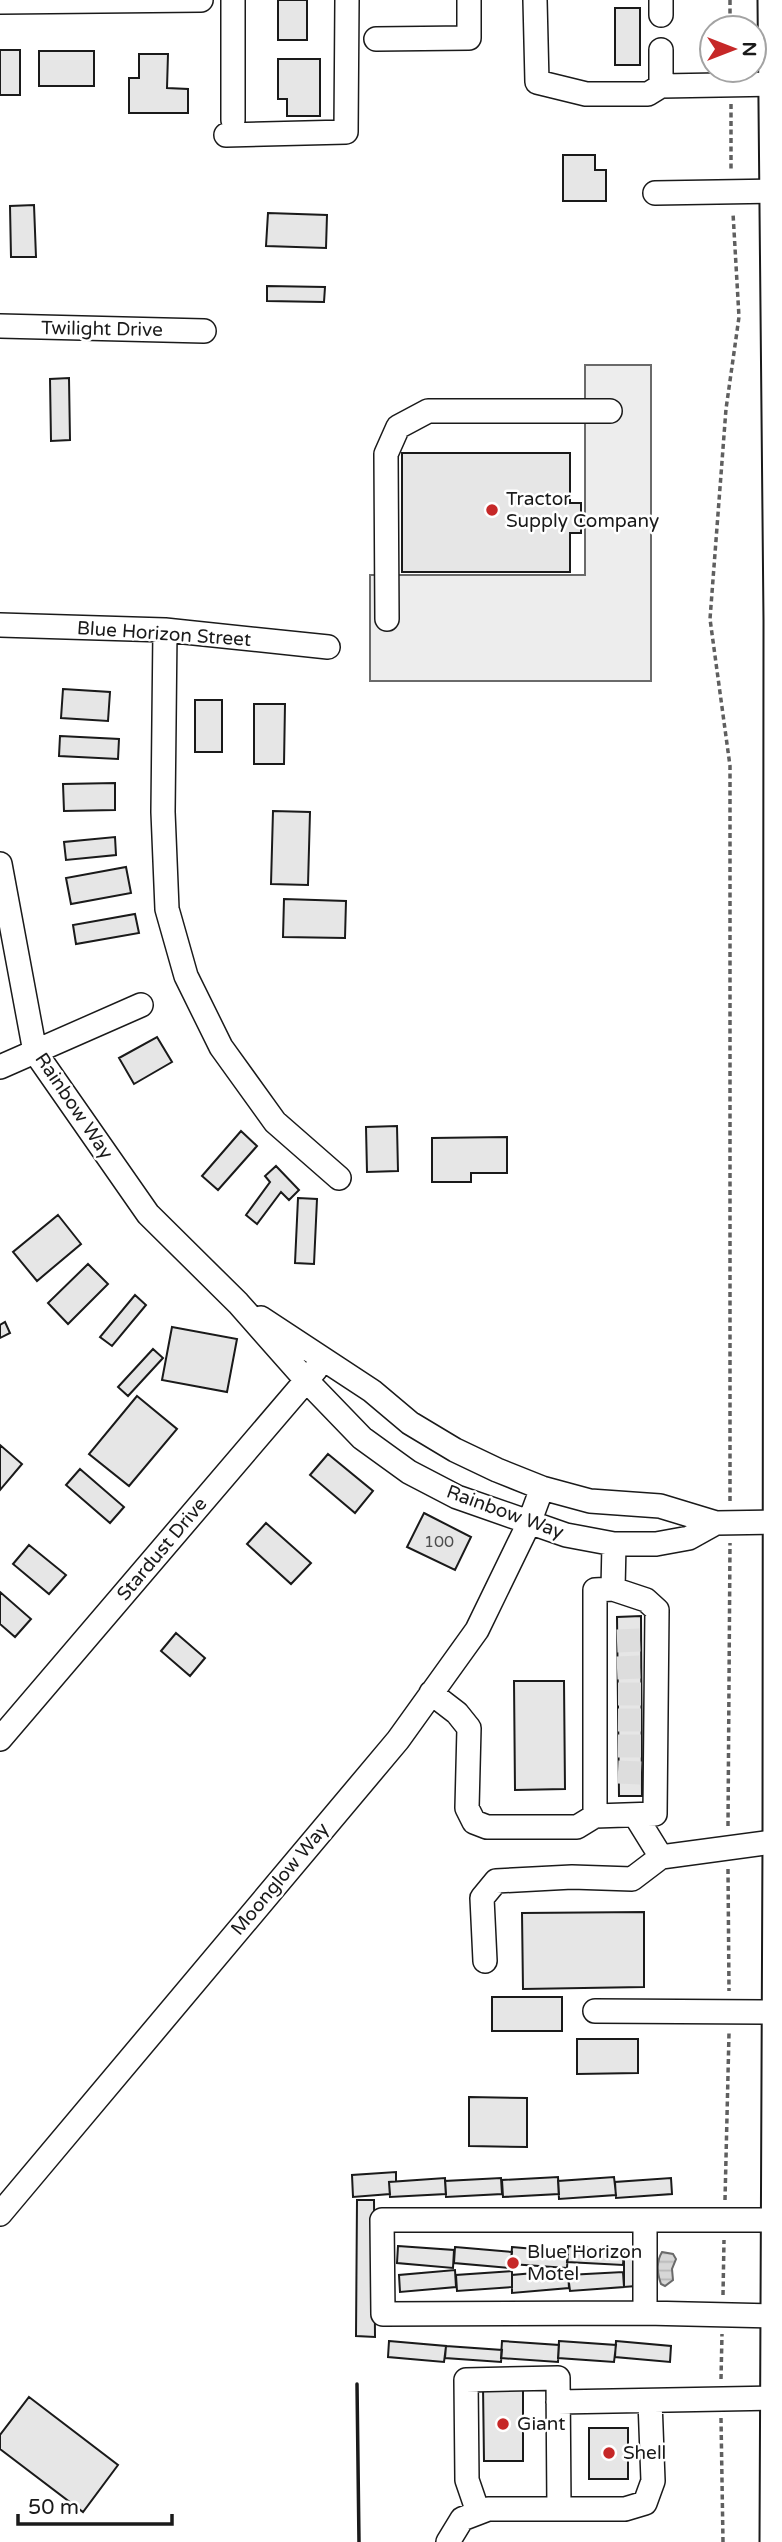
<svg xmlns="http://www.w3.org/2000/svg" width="782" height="2542" viewBox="0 0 782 2542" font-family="'Varela Round',sans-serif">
<defs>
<pattern id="water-rules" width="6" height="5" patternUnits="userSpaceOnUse" patternTransform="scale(1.75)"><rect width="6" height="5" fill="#d7d7d7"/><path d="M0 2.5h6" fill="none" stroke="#b8b8b8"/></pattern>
</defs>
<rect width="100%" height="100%" fill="#fff"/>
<path fill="#ededed" stroke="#6a6a6a" stroke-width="2" d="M585 365H651V681H370V575H585Z"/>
<path fill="url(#water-rules)" stroke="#6a6a6a" stroke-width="2" d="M662 2252 673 2254 676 2259 672 2269 673 2280 665 2286 661 2284C657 2273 656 2262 662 2252Z"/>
<path fill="#e6e6e6" stroke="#1a1a1a" stroke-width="2" d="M278 0H307V40H278Z
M615 8H640V65H615Z
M0 50H20V95H0Z
M39 51H94V86H39Z
M139 54H168L167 88 188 89V113H129V78H139Z
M278 59H320V116H287V99H278Z
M563 155H595V170H606V201H563Z
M34 205 36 257H11L10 206Z
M268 213 327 215 326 248 266 246Z
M267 286 325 287 324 302 267 301Z
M69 378 70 440 51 441 50 379Z
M402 453H570V503H581V533H570V572H402Z
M63 689 110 692 108 721 61 718Z
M195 700H222V752H195Z
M254 704H285L284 764H254Z
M60 736 119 739 118 759 59 756Z
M115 783V810L64 811 63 784Z
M273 811 310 812 308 885 271 884Z
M115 837 116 855 66 860 64 842Z
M126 867 131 893 71 904 66 878Z
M284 899 346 901 345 938 283 937Z
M135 914 139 933 76 944 73 925Z
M157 1037 172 1062 134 1084 119 1058Z
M397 1126 398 1171 367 1172 366 1127Z
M241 1131 257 1146 218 1190 202 1176Z
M507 1137V1173H471V1182H432V1138Z
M276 1166 299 1190 289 1200 281 1192 257 1224 246 1215 270 1182 265 1176Z
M298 1198 317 1199 314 1264 295 1263Z
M58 1215 81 1244 37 1281 13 1252Z
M88 1264 108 1284 68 1324 48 1303Z
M135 1295 146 1305 112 1346 100 1337Z
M5 1322 10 1333 0 1338V1325Z
M172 1327 237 1339 227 1392 162 1380Z
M153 1349 163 1358 128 1396 118 1387Z
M137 1396 177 1429 129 1486 89 1454Z
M0 1445 22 1464 0 1490Z
M328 1454 373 1491 355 1513 310 1475Z
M80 1469 124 1507 110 1523 66 1485Z
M424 1513 471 1537 455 1570 407 1547Z
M266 1523 311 1563 291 1584 247 1544Z
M29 1545 66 1575 49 1594 13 1564Z
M0 1592 31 1619 15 1637 0 1624Z
M641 1616 642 1796H619L617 1617Z
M176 1633 205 1658 190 1676 161 1651Z
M514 1681H564L565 1789 515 1790Z
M644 1912V1987L523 1989 522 1913Z
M492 1997H562V2031H492Z
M577 2039H638V2073L577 2074Z
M469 2097 527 2098V2147L469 2146Z
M396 2172V2182H389L390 2194 353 2197 352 2175Z
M558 2177 559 2194 503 2197 502 2180Z
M614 2177 616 2195 559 2199 558 2181Z
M445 2178 446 2194 390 2197 389 2182Z
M501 2178 502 2194 446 2197 445 2181Z
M671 2178 672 2194 616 2198 615 2182Z
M357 2200H374L375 2337 356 2336Z
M398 2246 454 2250 453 2268 397 2263Z
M568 2246 624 2251 623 2265 567 2262Z
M455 2247 512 2252 511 2268 454 2263Z
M512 2247 568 2252 567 2268 511 2264Z
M624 2251 637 2252 636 2286 624 2287Z
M455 2270 456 2287 400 2292 399 2275Z
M568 2270 569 2288 512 2293V2275Z
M512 2271V2287L457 2291 456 2275Z
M623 2272 624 2287 570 2291 568 2275Z
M389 2341 446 2346 444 2362 388 2357Z
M502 2341 559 2345 558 2362 501 2358Z
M559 2341 616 2345 614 2362 558 2358Z
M616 2341 671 2346 670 2362 615 2357Z
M446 2346 502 2350 501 2362 445 2358Z
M483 2386H523V2461H484Z
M29 2397 118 2465 83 2512 0 2449V2435Z
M589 2428H628V2479H589Z"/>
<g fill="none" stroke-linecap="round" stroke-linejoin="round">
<path stroke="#ddd" stroke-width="23" stroke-dasharray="23 11" stroke-linecap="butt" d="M617 1641 641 1640
M617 1668 641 1667
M618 1694H641
M618 1720H642
M618 1746H642
M618 1772 642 1773"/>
<defs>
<path id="minor" d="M233 0V120
M535 0 537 82 586 94H648L661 86 776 84
M661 0V15
M0 2 201 0
M376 39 469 38V0
M661 50V86
M226 135 346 132 347 0
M655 193 777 191
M0 326 204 331
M387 619 386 454 398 427 428 411H610
M0 625 165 630 328 647
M165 630 163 812 167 909 186 976 221 1047 275 1122 339 1178
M0 864 35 1052 148 1214 238 1303 306 1380 362 1438 409 1472 457 1497 566 1535 614 1544H656L689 1538 716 1523
M0 1067 141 1005
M261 1318 372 1391 410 1423 455 1450 497 1470 542 1488 590 1501 660 1506 716 1523 779 1522
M613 1589 595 1590V1816L655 1814 657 1610 646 1600 613 1589 614 1544
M431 1693 457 1713 469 1728 467 1808 474 1822 487 1827H577L595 1816
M0 1739 316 1369
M635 1815 661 1857
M485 1961 482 1898 496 1881 572 1877 632 1879 661 1857 780 1841
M595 2011 779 2012
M0 2214 398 1740 477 1630 529 1523 542 1488
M645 2221V2313
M777 2316 645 2313 383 2314 382 2220H778
M558 2402 777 2398
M478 2512 467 2480 466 2380 558 2378 559 2509
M448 2542 462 2519 488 2509H625L645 2503 653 2481 650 2401"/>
<path id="highway" d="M775 0 781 620 780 1841 777 2542"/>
</defs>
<use href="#minor" stroke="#1a1a1a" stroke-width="26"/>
<use href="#highway" stroke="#1a1a1a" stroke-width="37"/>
<path stroke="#5f5f5f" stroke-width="3.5" stroke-dasharray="5 3.5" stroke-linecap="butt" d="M730 0V28
M731 104V170
M730 1501V766L710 619 726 409 739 317 733 213
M728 1826 730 1543
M728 1869 729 1991
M725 2200 729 2033
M723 2295 724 2240
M721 2379 722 2334
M721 2418 723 2542"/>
<use href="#minor" stroke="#fff" stroke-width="23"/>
<use href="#highway" stroke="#fff" stroke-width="33"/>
<path stroke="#1a1a1a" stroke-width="3.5" d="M357 2384 359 2542"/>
</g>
<g fill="#c62828" stroke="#fff" stroke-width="2.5">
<circle cx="492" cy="510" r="7"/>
<circle cx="513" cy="2263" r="7"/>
<circle cx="503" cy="2424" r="7"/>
<circle cx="609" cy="2453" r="7"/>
</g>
<g text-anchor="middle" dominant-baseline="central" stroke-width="5" stroke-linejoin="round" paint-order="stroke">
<g font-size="16" fill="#4d4d4d">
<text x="439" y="1542">100</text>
</g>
<g font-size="19" fill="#1a1a1a" stroke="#fff">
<text transform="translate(102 329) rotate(1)">Twilight Drive</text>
<text transform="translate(164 634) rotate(4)">Blue Horizon Street</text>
<text transform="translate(74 1106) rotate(56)">Rainbow Way</text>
<text transform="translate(505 1512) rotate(20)">Rainbow Way</text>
<text transform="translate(162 1549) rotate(-50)">Stardust Drive</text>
<text transform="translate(280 1879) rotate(-50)">Moonglow Way</text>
</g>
<g font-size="19" fill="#1a1a1a" stroke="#fff" text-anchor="start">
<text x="506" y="499">Tractor<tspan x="506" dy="22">Supply Company</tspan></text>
<text x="527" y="2252">Blue Horizon<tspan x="527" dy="22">Motel</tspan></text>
<text x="517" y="2424">Giant</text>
<text x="623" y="2453">Shell</text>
</g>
</g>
<g transform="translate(733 49) rotate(90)"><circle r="33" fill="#ffffff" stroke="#a3a3a3" stroke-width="2"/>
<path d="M0-5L12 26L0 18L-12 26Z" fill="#c62828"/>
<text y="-10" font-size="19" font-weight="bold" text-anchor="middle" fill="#1a1a1a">N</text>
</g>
<path d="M18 2514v10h154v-10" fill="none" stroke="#1a1a1a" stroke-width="3.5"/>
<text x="28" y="2514" font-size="21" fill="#1a1a1a" stroke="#ffffff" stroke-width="5" paint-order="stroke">50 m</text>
</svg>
